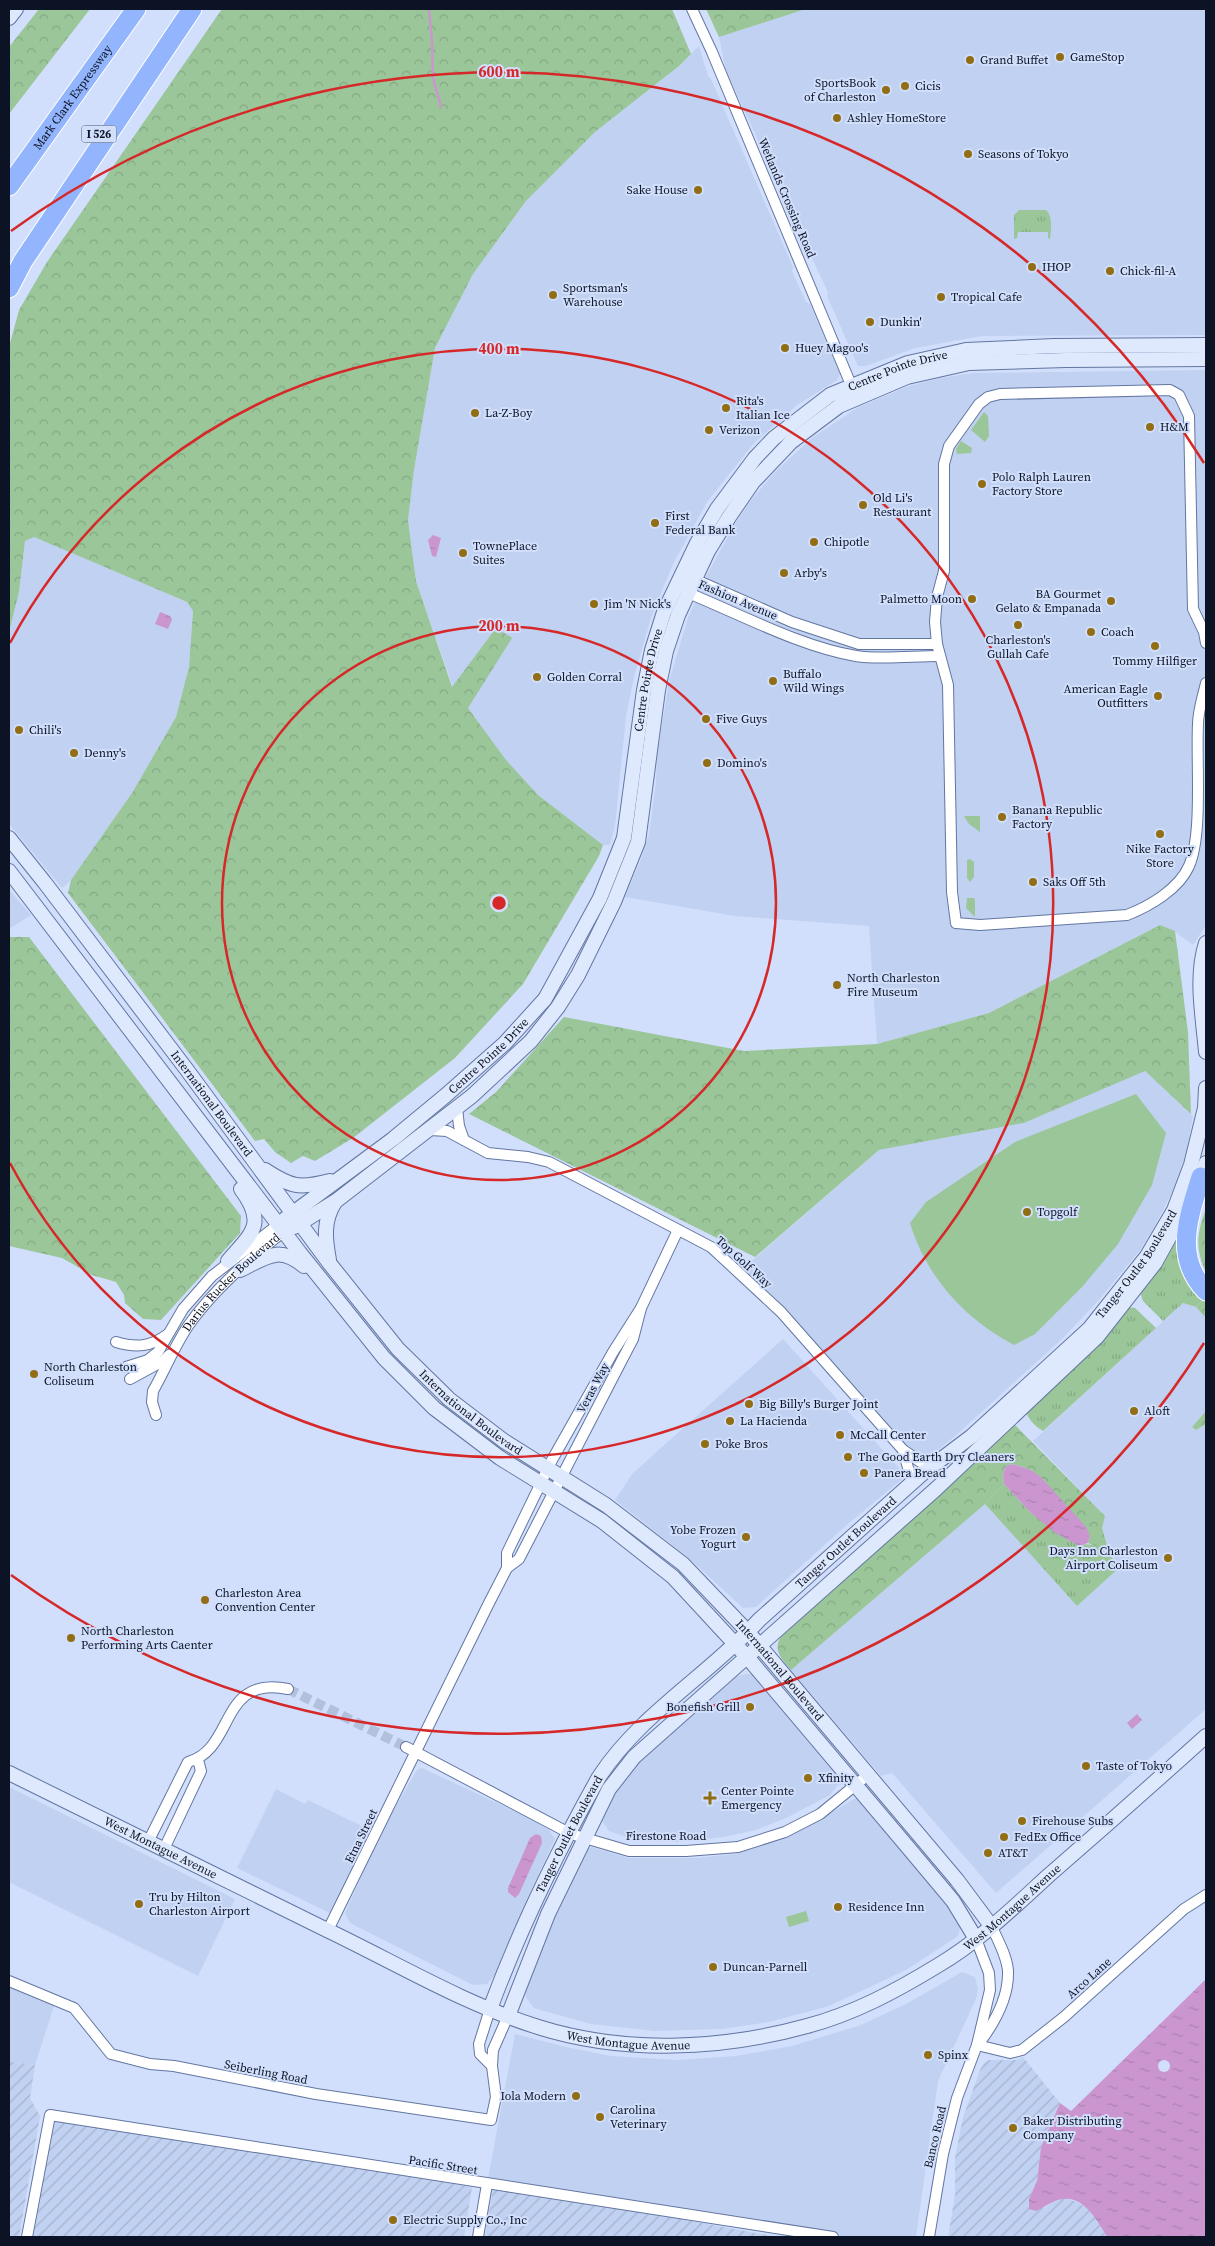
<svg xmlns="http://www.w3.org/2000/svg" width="1215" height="2246" viewBox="0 0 1215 2246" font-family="'Source Serif 4',serif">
<defs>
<pattern id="industrial-furrows" width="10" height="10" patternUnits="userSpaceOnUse" patternTransform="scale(1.25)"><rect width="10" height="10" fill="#c1d1f1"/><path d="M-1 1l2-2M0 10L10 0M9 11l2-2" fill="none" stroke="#a5b3ce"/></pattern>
<pattern id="grass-tufts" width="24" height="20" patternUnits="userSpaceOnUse" patternTransform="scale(1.25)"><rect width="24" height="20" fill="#9ac699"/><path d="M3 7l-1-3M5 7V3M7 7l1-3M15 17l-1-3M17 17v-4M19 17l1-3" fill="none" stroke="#84a984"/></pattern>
<pattern id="forest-crowns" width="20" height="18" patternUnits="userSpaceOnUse" patternTransform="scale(1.25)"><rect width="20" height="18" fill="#9ac699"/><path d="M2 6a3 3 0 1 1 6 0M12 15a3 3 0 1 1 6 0" fill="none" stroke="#84a984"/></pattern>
<pattern id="water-ripples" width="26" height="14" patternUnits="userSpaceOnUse" patternTransform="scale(1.25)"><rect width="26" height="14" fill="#cb96cf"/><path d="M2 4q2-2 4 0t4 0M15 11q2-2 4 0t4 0" fill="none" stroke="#ad80b2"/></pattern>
</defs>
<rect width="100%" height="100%" fill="#d1dffc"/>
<path fill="#c1d1f1" d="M806 9H1206V335L982 336 915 348 866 366H858L827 296 828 293 826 288 778 186 779 182 768 157 763 151 726 71 719 37Z
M699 46 708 76 711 79 793 267 792 271 806 302 810 304 840 374 837 380 797 405 754 443 707 502 673 564 651 618 634 677 626 716 615 826 610 845H603L538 795 510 766 453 687 416 581 408 520 414 470 435 348 473 274 526 201 595 132 679 66Z
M1206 370V925L1193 945 1174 931 1160 925 989 1013 877 1044 869 926 735 916 625 897 640 862 649 834 656 782 657 757 669 681 688 618 708 573 735 524 751 500 776 471 812 438 857 408 906 387 940 378 974 373Z
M34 537 187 602 193 611 189 667 176 717 132 793 71 880 62 888 9 824V632L19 592 25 541Z
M9 890 31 915 9 929Z
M1145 1071 1193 1116 1186 1153 1176 1184 1156 1224 1141 1249 1098 1301 1061 1340 954 1437 922 1463 903 1450 738 1273 879 1150 1024 1123Z
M1183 1303 1196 1307 1206 1318V1411L1192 1427 1196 1430 1206 1424V1709L996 1893 892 1773 881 1776 791 1670 985 1504 1077 1606 1120 1567 1109 1552 1102 1528 1105 1516 1033 1441Z
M783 1339 906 1476 849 1523 756 1607 743 1608 690 1559 615 1500 633 1473Z
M745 1674H752L826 1763 841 1777 843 1784 838 1785 830 1795 786 1818 756 1830 724 1837 677 1842 648 1841 626 1837 609 1831 603 1822 600 1821 615 1793 639 1762 737 1676Z
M422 1768 529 1818 549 1830 555 1839 531 1890 496 1974 487 1984 473 1985 350 1923 345 1913 382 1830 417 1770Z
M9 1787 235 1899 198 1976 9 1882Z
M276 1789 305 1804 308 1800 368 1829 364 1836 369 1848 336 1916 237 1868Z
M854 1799H859L951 1907 961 1925 958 1936 906 1970 829 2006 769 2022 722 2029 654 2031 591 2024 544 2011 534 2008 527 1999 525 1994 527 1985 555 1915 585 1851 591 1847 629 1858H698L735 1854 780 1839 819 1820Z
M962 1972 975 1977 978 1989 976 1999 938 2081 916 2237H833L487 2184 515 2034 566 2047 611 2056 677 2060 736 2056 792 2046 861 2025 906 2004Z
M9 1981 56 2000 35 2065 9 2061Z"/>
<path fill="url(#industrial-furrows)" d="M1023 2057 1060 2103 1041 2147 1037 2181 1029 2199 1044 2208 1052 2202 1066 2198 1079 2203 1092 2211 1107 2237H948L955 2195V2158L963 2117 980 2070 984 2063 989 2060H1017Z
M9 2061 35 2065 30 2098 40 2116 19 2237H9Z
M50 2115 472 2187 464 2237H32Z
M493 2188 631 2210 778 2237H485Z"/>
<path fill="url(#grass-tufts)" d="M1019 210H1046C1053 216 1051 230 1050 239L1048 238V232H1018L1017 238 1014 239V215Z
M1183 1222 1206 1297 1196 1307 1183 1303 1163 1321 1143 1301 1140 1292Z
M1127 1307 1135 1308 1156 1328 1043 1431C1036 1427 1026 1418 1026 1409Z
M1004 1484 1031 1513 1079 1545C1097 1541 1110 1554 1120 1567L1077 1606 985 1504Z"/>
<path fill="url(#forest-crowns)" d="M39 9H90L9 114V47Z
M222 9H672L691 54 679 66 595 132 526 201 473 274 435 348 414 470 408 520 416 581 452 687 496 628 512 638 468 708 506 760 538 795 603 845 599 856 523 984 455 1058 353 1138 315 1161 303 1156 291 1163 275 1152 264 1139 255 1141 68 893 71 880 132 793 176 717 189 667 193 611 187 602 34 537 25 541 19 592 9 632V347L19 310 47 262Z
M706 9H806L719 37Z
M1160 925 1175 931 1188 1032 1191 1114 1145 1071 1024 1123 879 1150 755 1257 469 1114 496 1092 564 1017 744 1051 877 1044 989 1013Z
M9 937H29L241 1216 240 1233 161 1320 143 1319 125 1303 124 1295 116 1282 92 1275 62 1258 9 1246Z
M1206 1209V1272C1195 1250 1197 1231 1206 1209Z
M1206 1297V1318L1196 1307Z
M1206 1411V1424L1196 1430 1192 1427Z
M1013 1423 1105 1516 1102 1528 1109 1552 1088 1543 1090 1537 1031 1470 1013 1464 1006 1466 1003 1474 1004 1484 985 1504 791 1670C783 1660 773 1652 780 1638Z"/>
<path fill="#9ac699" d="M984 412 988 416 989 436 985 442 971 430Z
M961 441 972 448 971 453 957 454 956 449Z
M964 816H980V832L969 824Z
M970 859 974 862V877L970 882 967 878V860Z
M967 898H974L975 900V917L966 908Z
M1136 1094 1166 1133 1152 1185 1118 1244 1082 1287 1035 1334 1014 1345C964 1318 927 1278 910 1223L926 1202 1015 1142Z
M806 1911 809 1921 789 1927 786 1917Z"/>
<path fill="url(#water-ripples)" d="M433 535 441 538 436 557 432 556 428 540Z
M160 612 170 616 172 620 168 629 155 624Z
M1013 1464 1031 1470 1041 1477 1087 1528 1090 1537 1088 1543 1079 1546 1054 1532 1031 1513 1004 1484 1003 1474 1006 1466Z
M1137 1714 1142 1720 1132 1729 1127 1723Z
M536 1834 541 1836 542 1843 519 1894 515 1898 508 1892V1888L530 1838Z
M1206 1979V2237H1107C1096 2218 1080 2189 1053 2202 1047 2204 1042 2209 1036 2211L1029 2209V2199L1037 2181 1041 2147 1060 2103 1071 2111Z"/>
<path fill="#d1dffc" d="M1158 2066a6 6 0 1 1 12 0a6 6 0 1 1-12 0Z"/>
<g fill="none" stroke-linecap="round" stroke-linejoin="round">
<path stroke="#cb96cf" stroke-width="2.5" d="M429 9 432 42 433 78 441 107"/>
<path stroke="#b3c0dc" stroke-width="10" stroke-dasharray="10 5" stroke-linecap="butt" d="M288 1689 406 1747"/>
<defs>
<g id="street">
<path d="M692 9 712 52 854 392"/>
<path d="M690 580 694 579 792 622 859 644H937"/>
<path d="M684 588 688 593C740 614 801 647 856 656 879 660 914 656 939 656"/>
<path d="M1206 643 1204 632 1193 609 1189 416 1179 395 1170 390 1000 394 988 397 979 404 949 446 944 464V571L937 597 935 622 937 644 948 685 952 892 956 923 980 925 1127 915C1150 906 1179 889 1189 866 1203 834 1196 762 1198 724 1198 711 1203 696 1206 683"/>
<path d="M457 1108 459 1126 464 1140"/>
<path d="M430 1130 447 1131 488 1153 528 1157 549 1162 711 1247 781 1312 903 1450 922 1463 937 1462"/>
<path d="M116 1342C136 1348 151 1347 168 1334"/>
<path d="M126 1367 148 1360 158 1352 183 1309 212 1276 279 1224"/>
<path d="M130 1379 163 1361 169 1355"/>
<path id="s1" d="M156 1415 152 1402 153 1391C165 1370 174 1347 188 1326 213 1290 250 1258 284 1231"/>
<path d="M903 1450 912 1482"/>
<path d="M507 1568V1553L552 1460 613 1352 641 1308 678 1230"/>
<path d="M406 1747 571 1834 629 1851H686L738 1847 785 1832 820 1814 869 1774"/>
<path d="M148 1842 188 1762C236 1749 218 1675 288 1689"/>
<path d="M164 1849 201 1771 198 1760"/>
<path d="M328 1930 488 1605 507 1568 519 1559 623 1358 633 1339 641 1308"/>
<path d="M9 1981 74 2008 111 2054 150 2064 174 2066 316 2094 491 2120 496 2097 492 2066 493 2050 508 2016"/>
<path d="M490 2009 479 2044 480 2054 492 2066"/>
<path d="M980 2042C995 2022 1009 1998 1008 1971 1007 1956 998 1941 992 1927"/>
<path d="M977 2045 1010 2053 1022 2050 1064 2017 1184 1909 1206 1895"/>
<path d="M27 2237 50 2115 833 2237"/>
<path d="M478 2237 487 2184"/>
<path d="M929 2237 943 2154 957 2098 977 2045 990 1990 989 1973 976 1939"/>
</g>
<g id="secondary">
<path d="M9 18 16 9"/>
<path id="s2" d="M9 838 45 883 187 1070 330 1264 398 1349 449 1399 504 1441 606 1505 683 1564 748 1632 785 1676 957 1880 992 1927"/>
<path d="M9 871 300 1253 384 1358 434 1408 500 1458 602 1521 673 1577 748 1658 906 1845 953 1901 976 1939"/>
<path d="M1206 943C1195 977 1203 1017 1206 1052"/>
<path d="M265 1170C291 1187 299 1189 330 1181"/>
<path d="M1197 1186 1206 1163"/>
<path id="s3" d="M285 1219 393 1139 445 1096 505 1043 545 999 600 898 624 838 644 690 652 650 664 612 697 543 717 509 755 458 774 438 830 395 908 363 966 350 1054 346 1206 345"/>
<path d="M294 1227 336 1201 472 1096 531 1041 558 1007 578 975 614 902 638 842 658 690 666 651 678 615 708 551 729 517 753 482 791 442 839 406 907 377 969 363 1066 360 1206 359"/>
<path d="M329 1260C325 1238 323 1221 335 1202"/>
<path d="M228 1261C252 1233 267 1224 241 1189"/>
<path d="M240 1270C267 1257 278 1245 304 1266"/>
<path id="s4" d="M9 1773C115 1825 221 1878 327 1930 396 1963 464 2004 538 2027 624 2054 720 2050 807 2026 853 2014 896 1991 937 1966 978 1942 1013 1908 1048 1876 1101 1830 1154 1783 1206 1736"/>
<path id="s5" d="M490 2009C520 1928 557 1852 599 1777 640 1714 709 1675 759 1620L923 1473 972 1436 1089 1329 1147 1256 1174 1210 1191 1165 1205 1108 1206 1088"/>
<path d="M508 2016 548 1914 609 1789 634 1757 937 1488 1097 1337 1155 1263 1187 1205"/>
</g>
<g id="highway">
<path id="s6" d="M9 186 136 9"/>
<path d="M9 288 23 261 192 9"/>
<path d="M1201 1177C1189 1216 1173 1257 1206 1291"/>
</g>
</defs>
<use href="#street" stroke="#6276a1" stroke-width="12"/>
<use href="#secondary" stroke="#6276a1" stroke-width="16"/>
<use href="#highway" stroke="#fff" stroke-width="21"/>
<use href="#street" stroke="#fff" stroke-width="10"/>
<use href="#secondary" stroke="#dfe9fe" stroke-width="14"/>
<use href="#highway" stroke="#93b5fd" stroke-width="19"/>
</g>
<g fill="none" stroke="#d62828" stroke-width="2.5">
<circle cx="499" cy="903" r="277"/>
<path d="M10 643A554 554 0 1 1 10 1163"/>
<path d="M1204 1343A831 831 0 0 1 11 1575M11 231A831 831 0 0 1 1204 463"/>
</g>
<g fill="#916d13" stroke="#d1dffc" stroke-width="2">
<circle cx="1060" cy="57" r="5"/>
<circle cx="970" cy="60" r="5"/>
<circle cx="905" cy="86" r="5"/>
<circle cx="886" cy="90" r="5"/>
<circle cx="837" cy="118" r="5"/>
<circle cx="968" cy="154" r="5"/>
<circle cx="698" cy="190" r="5"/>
<circle cx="1032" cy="267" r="5"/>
<circle cx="1110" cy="271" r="5"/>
<circle cx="553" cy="295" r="5"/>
<circle cx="941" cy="297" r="5"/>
<circle cx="870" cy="322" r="5"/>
<circle cx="785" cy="348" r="5"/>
<circle cx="726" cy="408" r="5"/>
<circle cx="475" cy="413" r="5"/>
<circle cx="1150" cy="427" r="5"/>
<circle cx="709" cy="430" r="5"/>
<circle cx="982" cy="484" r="5"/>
<circle cx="863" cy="505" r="5"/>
<circle cx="655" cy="523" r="5"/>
<circle cx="814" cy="542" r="5"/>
<circle cx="463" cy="553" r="5"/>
<circle cx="784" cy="573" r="5"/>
<circle cx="972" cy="599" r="5"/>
<circle cx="1111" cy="601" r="5"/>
<circle cx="594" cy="604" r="5"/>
<circle cx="1018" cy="625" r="5"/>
<circle cx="1091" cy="632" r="5"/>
<circle cx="1155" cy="646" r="5"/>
<circle cx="537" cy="677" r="5"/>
<circle cx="773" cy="681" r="5"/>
<circle cx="1158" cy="696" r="5"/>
<circle cx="706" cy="719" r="5"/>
<circle cx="19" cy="730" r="5"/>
<circle cx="74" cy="753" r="5"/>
<circle cx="707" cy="763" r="5"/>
<circle cx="1002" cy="817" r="5"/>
<circle cx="1160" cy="834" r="5"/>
<circle cx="1033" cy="882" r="5"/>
<circle cx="837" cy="985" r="5"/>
<circle cx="1027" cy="1212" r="5"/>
<circle cx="34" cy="1374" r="5"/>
<circle cx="749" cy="1404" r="5"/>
<circle cx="1134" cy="1411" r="5"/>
<circle cx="730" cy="1421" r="5"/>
<circle cx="840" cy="1435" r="5"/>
<circle cx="705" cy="1444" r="5"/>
<circle cx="848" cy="1457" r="5"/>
<circle cx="864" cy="1473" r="5"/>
<circle cx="746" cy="1537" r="5"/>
<circle cx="1168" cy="1558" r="5"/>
<circle cx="205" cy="1600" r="5"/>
<circle cx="71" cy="1638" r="5"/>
<circle cx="750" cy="1707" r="5"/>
<circle cx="1086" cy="1766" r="5"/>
<circle cx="808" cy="1778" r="5"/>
<path d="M707.5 1790.5h5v5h5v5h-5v5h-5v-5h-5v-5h5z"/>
<circle cx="1022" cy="1821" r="5"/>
<circle cx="1004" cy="1837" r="5"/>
<circle cx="988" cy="1853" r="5"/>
<circle cx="139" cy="1904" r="5"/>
<circle cx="838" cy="1907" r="5"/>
<circle cx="713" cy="1967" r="5"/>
<circle cx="928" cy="2055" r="5"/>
<circle cx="576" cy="2096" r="5"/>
<circle cx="600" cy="2117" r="5"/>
<circle cx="1013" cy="2128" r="5"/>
<circle cx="393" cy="2220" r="5"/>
</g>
<g text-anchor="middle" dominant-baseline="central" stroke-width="4" stroke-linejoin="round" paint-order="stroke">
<rect fill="#d1dffc" stroke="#475065" stroke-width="1" x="81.5" y="125.5" width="35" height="17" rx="4"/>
<g font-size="11" font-weight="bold" fill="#0c1324">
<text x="99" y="134">I 526</text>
</g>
<g font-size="12" fill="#0c1324" stroke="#d1dffc" text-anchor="start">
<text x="1070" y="57">GameStop</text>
<text x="980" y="60">Grand Buffet</text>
<text x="876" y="83" text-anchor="end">SportsBook<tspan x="876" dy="14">of Charleston</tspan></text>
<text x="915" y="86">Cicis</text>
<text x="847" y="118">Ashley HomeStore</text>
<text x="978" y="154">Seasons of Tokyo</text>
<text x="688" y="190" text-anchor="end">Sake House</text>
<text x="1042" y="267">IHOP</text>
<text x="1120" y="271">Chick-fil-A</text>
<text x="563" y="288">Sportsman's<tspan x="563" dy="14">Warehouse</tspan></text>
<text x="951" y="297">Tropical Cafe</text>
<text x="880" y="322">Dunkin'</text>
<text x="795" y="348">Huey Magoo's</text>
<text x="736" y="401">Rita's<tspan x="736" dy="14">Italian Ice</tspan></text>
<text x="485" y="413">La-Z-Boy</text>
<text x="1160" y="427">H&amp;M</text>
<text x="719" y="430">Verizon</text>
<text x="992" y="477">Polo Ralph Lauren<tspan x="992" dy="14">Factory Store</tspan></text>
<text x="873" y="498">Old Li's<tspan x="873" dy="14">Restaurant</tspan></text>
<text x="665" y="516">First<tspan x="665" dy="14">Federal Bank</tspan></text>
<text x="824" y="542">Chipotle</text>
<text x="473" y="546">TownePlace<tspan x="473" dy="14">Suites</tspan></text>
<text x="794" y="573">Arby's</text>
<text x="1101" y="594" text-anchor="end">BA Gourmet<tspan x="1101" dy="14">Gelato &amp; Empanada</tspan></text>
<text x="962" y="599" text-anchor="end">Palmetto Moon</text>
<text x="604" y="604">Jim 'N Nick's</text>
<text x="1101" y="632">Coach</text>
<text x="1018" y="640" text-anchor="middle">Charleston's<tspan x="1018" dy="14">Gullah Cafe</tspan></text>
<text x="1155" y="661" text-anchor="middle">Tommy Hilfiger</text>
<text x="783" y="674">Buffalo<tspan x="783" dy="14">Wild Wings</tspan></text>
<text x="547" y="677">Golden Corral</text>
<text x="1148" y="689" text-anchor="end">American Eagle<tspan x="1148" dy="14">Outfitters</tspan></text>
<text x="716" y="719">Five Guys</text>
<text x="29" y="730">Chili's</text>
<text x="84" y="753">Denny's</text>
<text x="717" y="763">Domino's</text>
<text x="1012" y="810">Banana Republic<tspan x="1012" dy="14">Factory</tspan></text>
<text x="1160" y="849" text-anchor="middle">Nike Factory<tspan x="1160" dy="14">Store</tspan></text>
<text x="1043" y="882">Saks Off 5th</text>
<text x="847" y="978">North Charleston<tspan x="847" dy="14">Fire Museum</tspan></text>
<text x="1037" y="1212">Topgolf</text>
<text x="44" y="1367">North Charleston<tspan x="44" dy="14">Coliseum</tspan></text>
<text x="759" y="1404">Big Billy's Burger Joint</text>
<text x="1144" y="1411">Aloft</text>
<text x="740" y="1421">La Hacienda</text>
<text x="850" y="1435">McCall Center</text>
<text x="715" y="1444">Poke Bros</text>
<text x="858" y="1457">The Good Earth Dry Cleaners</text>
<text x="874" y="1473">Panera Bread</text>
<text x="736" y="1530" text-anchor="end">Yobe Frozen<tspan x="736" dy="14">Yogurt</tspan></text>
<text x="1158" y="1551" text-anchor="end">Days Inn Charleston<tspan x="1158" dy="14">Airport Coliseum</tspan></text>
<text x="215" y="1593">Charleston Area<tspan x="215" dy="14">Convention Center</tspan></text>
<text x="81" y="1631">North Charleston<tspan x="81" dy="14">Performing Arts Caenter</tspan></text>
<text x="740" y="1707" text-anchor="end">Bonefish Grill</text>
<text x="1096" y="1766">Taste of Tokyo</text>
<text x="818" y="1778">Xfinity</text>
<text x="721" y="1791">Center Pointe<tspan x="721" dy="14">Emergency</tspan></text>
<text x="1032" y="1821">Firehouse Subs</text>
<text x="1014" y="1837">FedEx Office</text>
<text x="998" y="1853">AT&amp;T</text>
<text x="149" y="1897">Tru by Hilton<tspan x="149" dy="14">Charleston Airport</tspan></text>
<text x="848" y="1907">Residence Inn</text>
<text x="723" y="1967">Duncan-Parnell</text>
<text x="938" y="2055">Spinx</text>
<text x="566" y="2096" text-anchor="end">Iola Modern</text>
<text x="610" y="2110">Carolina<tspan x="610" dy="14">Veterinary</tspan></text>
<text x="1023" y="2121">Baker Distributing<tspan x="1023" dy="14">Company</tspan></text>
<text x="403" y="2220">Electric Supply Co., Inc</text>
</g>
<g font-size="12" fill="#0c1324" stroke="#d1dffc">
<text stroke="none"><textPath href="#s6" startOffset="109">Mark Clark Expressway</textPath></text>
<text transform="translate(787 198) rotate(67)">Wetlands Crossing Road</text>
<text stroke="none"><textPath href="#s3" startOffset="1101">Centre Pointe Drive</textPath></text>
<text transform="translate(738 600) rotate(23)">Fashion Avenue</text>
<text stroke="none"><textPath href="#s3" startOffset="681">Centre Pointe Drive</textPath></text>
<text stroke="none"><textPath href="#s3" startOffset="261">Centre Pointe Drive</textPath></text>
<text stroke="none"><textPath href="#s2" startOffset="334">International Boulevard</textPath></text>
<text transform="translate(744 1262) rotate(42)">Top Golf Way</text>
<text stroke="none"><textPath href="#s5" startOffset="1002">Tanger Outlet Boulevard</textPath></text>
<text stroke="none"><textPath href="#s1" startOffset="160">Darius Rucker Boulevard</textPath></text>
<text transform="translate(593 1388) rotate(-62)">Veras Way</text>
<text stroke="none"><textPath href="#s2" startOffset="739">International Boulevard</textPath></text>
<text stroke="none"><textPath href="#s5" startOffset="598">Tanger Outlet Boulevard</textPath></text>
<text stroke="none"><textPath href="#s2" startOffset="1144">International Boulevard</textPath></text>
<text stroke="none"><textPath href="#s5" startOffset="192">Tanger Outlet Boulevard</textPath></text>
<text transform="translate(361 1836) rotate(-64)">Etna Street</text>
<text x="666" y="1836">Firestone Road</text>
<text stroke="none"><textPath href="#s4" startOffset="169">West Montague Avenue</textPath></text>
<text stroke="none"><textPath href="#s4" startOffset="1099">West Montague Avenue</textPath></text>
<text transform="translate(1089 1978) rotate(-42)">Arco Lane</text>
<text stroke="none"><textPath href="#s4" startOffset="679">West Montague Avenue</textPath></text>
<text transform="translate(266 2072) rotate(11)">Seiberling Road</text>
<text transform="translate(935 2137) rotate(-77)">Banco Road</text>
<text transform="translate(443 2165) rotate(9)">Pacific Street</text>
</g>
</g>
<circle cx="499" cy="903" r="8" fill="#d62828" stroke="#d1dffc" stroke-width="2.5"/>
<g font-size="15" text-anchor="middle" font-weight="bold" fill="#d62828" stroke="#d1dffc" stroke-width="4" stroke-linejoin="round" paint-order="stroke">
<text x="499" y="77">600 m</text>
<text x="499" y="354">400 m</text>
<text x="499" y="631">200 m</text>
</g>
<rect width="1215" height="2246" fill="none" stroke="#0c1324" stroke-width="20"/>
</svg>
